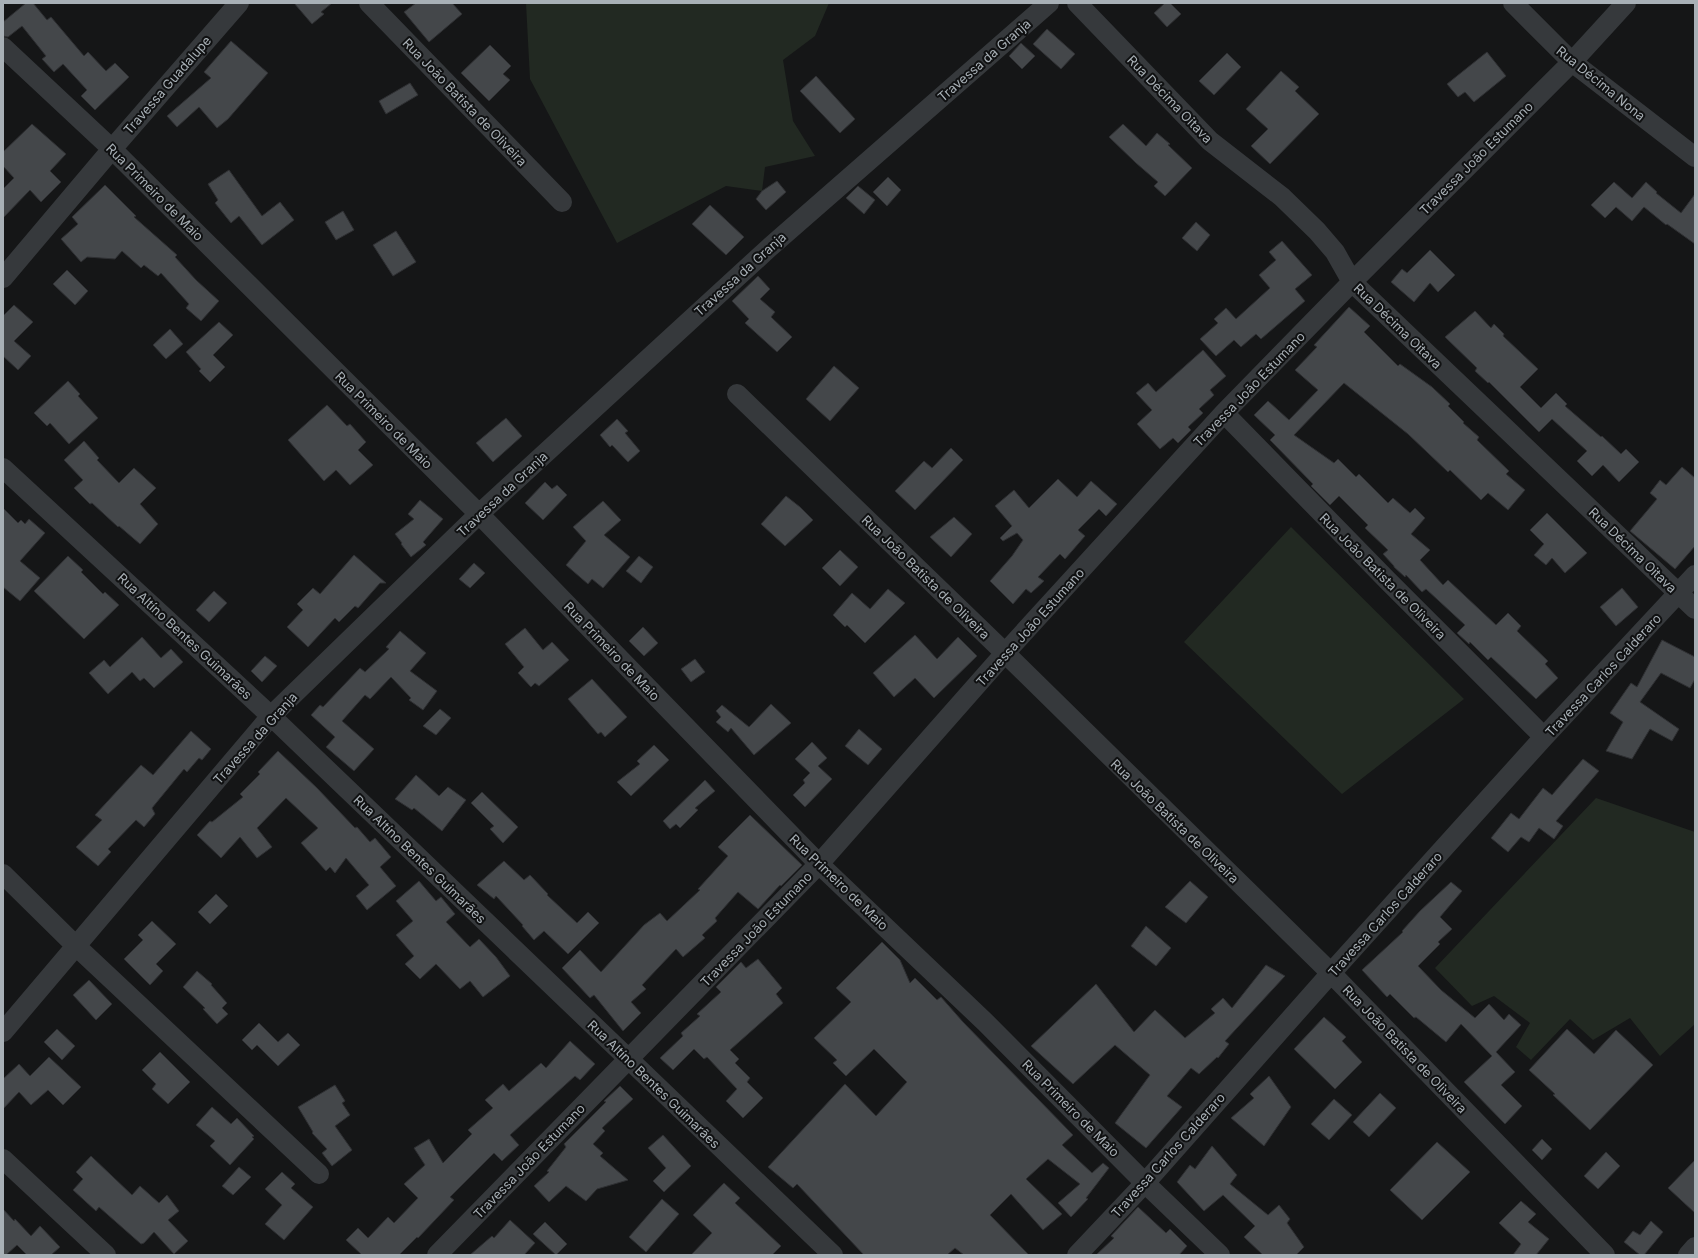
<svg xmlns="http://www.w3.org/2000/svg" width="1698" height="1258" viewBox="0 0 1698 1258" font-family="Inter,sans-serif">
<rect width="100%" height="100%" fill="#151617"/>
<path fill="#222922" d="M526 3H829L815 36 783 60 793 121 815 156 765 167 762 191 726 186 617 243 530 79Z
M1291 527 1464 699 1342 794 1184 642Z
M1596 798 1695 832V1024L1660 1056 1630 1018 1593 1040 1570 1019 1531 1060 1516 1047 1530 1023 1494 996 1472 1006 1435 968Z"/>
<path fill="#44474a" stroke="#2f3033" d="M26 3H33L47 20 51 17 84 56 88 52 106 71 115 63 129 77 95 110 81 96 87 90 63 64 54 72 42 59 46 56 22 26 8 37 3 36V22Z
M294 3H332L321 12 324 14 312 24Z
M416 3H452L462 14 429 42 404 12Z
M1165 3H1170L1181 14 1167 27 1154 13Z
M1047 29 1075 54 1061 69 1033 44Z
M231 41 268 73 228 119 217 128 199 107 177 127 167 116 211 78 204 72Z
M1021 43 1035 56 1022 69 1009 56Z
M490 45 511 66 503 74 510 80 489 101 461 73Z
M1487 52 1506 76 1474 102 1465 92 1458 97 1447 84Z
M1227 53 1241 67 1214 95 1199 81Z
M1281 71 1299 87 1295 91 1319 114 1270 164 1251 146 1268 129 1246 109Z
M816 76 855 119 840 133 800 91Z
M410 83 418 95 386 114 379 101Z
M32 124 66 154 50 171 61 182 41 202 30 190 3 218V189L14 178 3 166V152Z
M1123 124 1146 146 1157 133 1170 144 1168 145 1192 168 1165 196 1154 186 1158 182 1136 163 1109 137Z
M229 170 262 216 280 202 294 220 262 245 239 216 231 223 215 203 218 200 208 184Z
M888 177 901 190 887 206 873 192Z
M777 181 786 192 766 210 756 199 762 191Z
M1614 182 1632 198 1646 182 1657 192 1656 193 1681 213 1695 194V244L1667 224 1666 225 1644 207 1632 221 1616 207 1605 218 1591 205Z
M105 185 136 216 134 217 177 255 175 257 196 280 219 301 201 321 186 308 189 304 161 273 158 276 144 265 141 268 122 251 115 259 87 257 81 262 61 239 78 224 72 217Z
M858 186 875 200 864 214 846 198Z
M710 205 744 237 726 255 692 224Z
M343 211 354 230 336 240 325 222Z
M1196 222 1210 235 1197 251 1182 238Z
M396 231 416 262 393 276 373 245Z
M1282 241 1312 275 1295 289 1305 301 1261 339 1256 334 1241 347 1234 340 1216 356 1200 339 1218 323 1214 319 1226 308 1236 319 1270 288 1259 275 1276 260 1269 252Z
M1430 250 1455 275 1438 292 1430 283 1414 302 1391 282 1402 269 1407 273Z
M67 270 88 291 75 305 53 284Z
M758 276 770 289 760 299 775 312 771 317 792 337 777 352 745 323 749 319 732 301Z
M14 305 33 322 14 341 31 356 18 370 3 356V316Z
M1349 307 1370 326 1364 332 1398 366 1400 364 1432 387 1450 404 1448 406 1464 422 1463 423 1479 437 1477 440 1509 471 1506 474 1525 490 1508 510 1488 493 1481 500 1450 470 1448 472 1408 434 1344 383 1294 435 1334 463 1338 459 1356 477 1359 474 1388 503 1393 498 1410 513 1415 508 1425 518 1411 534 1430 550 1420 560 1443 585 1448 580 1496 625 1508 613 1521 626 1517 631 1548 661 1545 664 1558 678 1536 699 1491 657 1488 660 1470 642 1469 644 1457 633 1465 625 1426 589 1422 592 1406 575 1405 577 1394 567V566L1383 554 1388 550 1365 528 1368 525 1339 496 1330 505 1311 486 1313 484 1270 440 1275 435 1254 415 1268 401 1289 420 1318 390 1295 370 1317 347 1314 345Z
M1475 311 1491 328 1494 324 1504 334 1503 336 1538 369 1520 387 1541 408 1556 393 1567 404 1565 406 1601 437 1602 436 1621 454 1626 449 1639 462 1619 482 1603 465 1592 476 1577 461 1587 451 1552 419 1539 432 1489 382 1488 383 1475 371 1477 368 1445 337Z
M219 322 233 335 213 355 225 367 210 382 199 371 201 369 186 352Z
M170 329 183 344 166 359 153 345Z
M1203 350 1226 376 1210 390 1214 395 1199 409 1203 413 1188 427 1191 430 1178 443 1173 438 1160 449 1137 424 1152 410 1136 393 1148 383 1156 392Z
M834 366 859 388 830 421 806 399Z
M68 381 80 394 78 396 98 418 69 444 50 423 47 426 34 413Z
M327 405 347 426 350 424 366 442 358 450 373 465 350 485 336 470 324 481 288 440Z
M506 418 522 436 493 462 476 443Z
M617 419 628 431 625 433 640 451 628 462 612 445 610 447 600 435Z
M84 441 99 458 97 460 119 483 134 468 156 488 140 504 158 524 140 544 119 526 118 527 92 503 90 504 74 488 83 480 64 460Z
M951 448 963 460 915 510 895 491 924 461 932 468Z
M1682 467 1695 478V546L1675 569 1630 531 1657 499 1650 493 1660 480 1666 485Z
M1058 479 1077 497 1091 481 1117 504 1106 516 1099 509 1078 530 1085 536 1065 559 1060 554 1038 577 1044 581 1031 593 1026 589 1013 604 990 581 1012 556 1023 540 1017 533 1003 541 1000 538 1012 526 995 506 1014 490 1029 508Z
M545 482 552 489 557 485 567 495 543 520 525 503Z
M786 496 800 507 813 520 785 546 761 524Z
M420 500 443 519 423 542 426 545 411 557 401 544 402 543 395 534 414 519 408 514Z
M603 501 621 520 604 535 630 557 603 588 592 579 588 584 566 565 586 541 573 527Z
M3 508 18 523 21 520 25 524 29 519 45 533 20 561 40 578 20 601 3 587Z
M1547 513 1587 553 1565 573 1552 558 1546 565 1534 555 1544 544 1530 530Z
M954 517 972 534 951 557 930 537Z
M840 550 858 567 840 586 822 568Z
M354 555 386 583H380L358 608 355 606 339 622 335 618 308 647 287 627 303 610 297 604 313 588 320 594Z
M68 556 83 570 81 572 103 594 105 592 119 605 84 639 34 591Z
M639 556 653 567 641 583 626 571Z
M474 563 485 573 470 588 459 579Z
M1622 588 1638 607 1616 626 1600 607Z
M888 589 905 603 865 643 847 625 845 627 833 615 852 593 870 609Z
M214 591 227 603 209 622 196 610Z
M643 627 658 643 644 656 629 641Z
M525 628 543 650 552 642 569 660 539 686 535 683 531 687 518 673 524 667 505 644Z
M400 631 426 653 410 671 437 691 423 710 409 700 411 698 391 677 370 699 365 695 342 721 374 749 354 771 326 747 335 737 311 715 320 705 323 707 360 668 365 672 389 649 386 647Z
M915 635 937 659 958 637 977 656 934 698 915 678 894 697 873 673Z
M142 637 161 658 171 649 183 662 154 688 144 678 140 681 132 672 108 694 89 673 104 660 110 667Z
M1662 640 1695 657V679L1690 688 1661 673 1640 702 1679 729 1672 741 1650 729 1632 759 1606 751 1623 722 1610 713 1631 683 1637 687Z
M265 656 277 666 262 682 251 671Z
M695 659 705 672 691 682 681 669Z
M592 679 627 717 605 737 601 732 598 734 568 699Z
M771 704 791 723 754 755 731 728 728 732 716 722 721 717 716 711 722 705 749 727Z
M440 709 451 718 436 735 423 726Z
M859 729 882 749 868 765 845 746Z
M191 731 211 749 202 760 199 758 187 772 184 769 152 808 155 814 144 827 136 820 108 849 111 852 98 866 76 847 102 820 95 815 141 765 153 775Z
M812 742 827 758 818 766 832 779 805 807 793 795 805 783 803 780 810 773 795 759Z
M654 745 669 760 631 796 617 782 640 764 637 761Z
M278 751 317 788 355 828 357 827 370 842 375 838 391 857 380 867 396 886 367 910 356 896 369 885 346 858 335 873 330 867 326 871 301 843 318 828 286 798 257 828 272 847 257 858 240 837 221 858 197 835 210 821 212 822 243 797 240 794 260 774 258 772Z
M1583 759 1599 771 1556 821 1563 826 1554 839 1539 828 1529 842 1521 837 1508 852 1491 838 1511 813 1519 819 1543 788 1552 795Z
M416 775 439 796 448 787 466 800 442 831 414 808 412 810 395 799Z
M705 780 715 791 695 808 698 810 680 828 676 824 670 829 663 821Z
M482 792 518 827 503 843 490 829 494 826 471 803Z
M750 815 802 865 781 886 780 885 758 909 738 892 715 918 717 921 702 935 705 938 683 957 676 949 642 985 646 989 631 1002 641 1013 623 1031 594 995 590 998 562 968 580 950 601 972 644 925 660 913 667 921 700 890 698 889 728 856 718 847Z
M504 861 524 880 530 875 548 894 547 895 577 923 588 912 599 923 568 954 544 931 534 940 522 926 523 925 496 896 494 899 477 885Z
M419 881 436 901 441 897 455 914 446 922 470 947 479 939 496 957 510 976 483 997 470 981 460 989 436 964 420 979 405 964 414 956 396 935 413 921 396 901Z
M1190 881 1208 897 1186 923 1165 907Z
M1451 882 1462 891 1440 917 1452 929 1438 942 1440 944 1418 966 1441 990 1475 1018 1489 1004 1504 1020 1509 1014 1521 1025 1496 1052 1515 1072 1501 1085 1522 1106 1505 1124 1464 1082 1492 1056 1461 1024 1446 1042 1416 1017 1414 1018 1390 994 1387 997 1362 970 1403 932 1402 931 1420 911Z
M216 894 228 906 210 924 198 912Z
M152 921 176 944 156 964 163 971 150 985 124 959 143 940 138 935Z
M1146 926 1171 948 1156 966 1131 946Z
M882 942 900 960 910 983 915 978 937 1000 941 997 963 1022 1073 1135 1062 1145 1092 1173 1103 1163 1109 1168 1086 1198 1088 1199 1071 1217 1058 1203 1080 1184 1048 1159 1026 1179 1062 1214 1043 1230 1011 1194 990 1215 1029 1255H964L955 1248 947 1255H864L797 1184 793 1188 768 1167 845 1084 876 1116 907 1082 874 1049 846 1076 833 1063 837 1060 814 1038 851 1002 836 988Z
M758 959 782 988 776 994 783 1003 730 1050 739 1059 735 1063 750 1078 747 1082 763 1098 743 1118 726 1101 737 1089 707 1057 704 1059 694 1049 673 1070 660 1058 683 1036 681 1033 700 1016 697 1014 721 992 716 987 741 962 746 968Z
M1266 965 1285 976 1225 1041 1229 1044 1218 1058 1217 1057 1199 1074 1191 1068 1167 1096 1182 1107 1146 1148 1115 1123 1150 1075 1115 1045 1073 1084 1031 1046 1096 984 1134 1032 1155 1010 1185 1038 1215 1013 1211 1009 1223 998 1232 1008Z
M197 971 212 984 211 985 227 1003 222 1008 228 1014 217 1024 203 1009 205 1008 183 987Z
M89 980 112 1004 96 1020 73 995Z
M1324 1017 1346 1037 1342 1041 1362 1062 1335 1089 1294 1049Z
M259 1023 278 1042 288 1033 300 1045 278 1066 257 1045 252 1050 242 1040Z
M57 1029 75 1046 62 1060 44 1042Z
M1567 1029 1594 1054 1616 1030 1653 1065 1590 1130 1553 1095 1555 1094 1529 1070Z
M570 1041 595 1064 580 1080 575 1076 510 1135 519 1145 502 1161 494 1153 450 1197 454 1200 418 1238 417 1237 399 1255H362L346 1240 358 1228 368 1238 388 1217 394 1223 418 1198 404 1184 425 1165 414 1148 429 1139 443 1163 472 1134 468 1130 493 1108 485 1100 503 1084 509 1091 541 1063 546 1068Z
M160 1052 190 1082 168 1104 152 1089 156 1084 142 1070Z
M49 1057 81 1087 63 1105 48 1090 31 1105 19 1092 3 1109V1079L19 1064 30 1076Z
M1269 1076 1291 1107 1264 1146 1231 1118 1254 1098 1250 1094Z
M335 1085 345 1101 342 1103 350 1115 335 1126 352 1150 332 1166 322 1153 327 1149 312 1133 313 1132 298 1107Z
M620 1086 633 1099 602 1128 605 1131 593 1144 603 1153 600 1156 628 1180 597 1189 586 1201 566 1186 549 1202 534 1186 549 1172 547 1171 566 1147 564 1144 606 1102 604 1101Z
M1380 1093 1396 1108 1369 1137 1353 1122Z
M1334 1099 1352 1115 1329 1140 1311 1124Z
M212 1107 231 1124 237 1118 254 1136 252 1137 254 1139 230 1165 210 1146 215 1141 196 1125Z
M663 1135 691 1166 664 1192 653 1181 666 1168 648 1148Z
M1542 1139 1552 1149 1542 1160 1532 1150Z
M1437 1142 1470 1172 1422 1220 1390 1190Z
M1212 1146 1237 1175 1230 1184 1268 1215 1279 1205 1290 1219 1287 1223 1304 1247 1296 1255H1263L1244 1237 1255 1226 1223 1195 1204 1211 1177 1182 1190 1165 1195 1169Z
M1606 1152 1620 1166 1598 1189 1584 1176Z
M91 1156 132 1195 140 1186 159 1203 167 1195 179 1211 168 1220 188 1241 174 1254 154 1232 144 1243 141 1244 99 1207 96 1211 73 1190 83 1179 76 1172Z
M1695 1160V1213L1668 1188Z
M239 1167 251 1177 233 1195 222 1186Z
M282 1172 295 1184 291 1188 313 1207 284 1240 265 1224 282 1205 265 1189Z
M724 1183 740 1198 735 1203 781 1246 772 1255H691L712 1233 693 1215Z
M662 1199 679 1214 646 1252 629 1237Z
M1521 1201 1536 1214 1528 1222 1549 1239 1536 1255H1513L1521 1244 1499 1223Z
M1138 1207 1166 1233 1170 1229 1187 1246 1179 1255H1096L1114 1238 1111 1236Z
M3 1209 14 1221 15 1219 31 1236 40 1226 60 1247 51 1255H27L17 1245 6 1255H3Z
M510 1220 535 1243 524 1255H470L492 1236 494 1238Z
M1651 1221 1663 1232 1644 1255H1640L1624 1242 1633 1231 1640 1235Z
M545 1222 567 1244 556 1255 533 1234Z"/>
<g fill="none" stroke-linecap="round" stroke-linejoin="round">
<path stroke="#36393c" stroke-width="20" d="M369 3 562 202
M1077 3 1210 141 1282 197 1317 231 1335 252 1352 282 1695 609
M1513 3 1572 62 1695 157
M3 47 112 149 479 514 819 864 985 1022 1145 1183 1220 1255
M3 278 112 149 239 3
M737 394 1005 653 1331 973 1605 1255
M1224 413 1387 580 1544 737
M3 468 271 716 833 1255
M3 874 76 946 319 1174
M3 1032 271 716 479 514 770 247 1049 3
M3 1159 106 1255
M437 1255 819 864 1005 653 1224 413 1352 282 1572 62 1626 3
M1077 1255 1145 1183 1331 973 1544 737 1695 575
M1688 1255 1695 1247"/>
</g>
<g text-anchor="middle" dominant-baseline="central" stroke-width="4" stroke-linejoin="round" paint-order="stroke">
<g font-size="13" fill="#a8b0b6" stroke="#101112">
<text transform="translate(984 60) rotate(-41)">Travessa da Granja</text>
<text transform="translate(1601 83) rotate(39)">Rua Décima Nona</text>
<text transform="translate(167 85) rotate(-49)">Travessa Guadalupe</text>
<text transform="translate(1170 99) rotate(46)">Rua Décima Oitava</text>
<text transform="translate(465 102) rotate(46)">Rua João Batista de Oliveira</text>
<text transform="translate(1476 158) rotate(-45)">Travessa João Estumano</text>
<text transform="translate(155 192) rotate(45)">Rua Primeiro de Maio</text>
<text transform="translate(740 274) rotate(-42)">Travessa da Granja</text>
<text transform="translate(1398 326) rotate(44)">Rua Décima Oitava</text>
<text transform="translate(1249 389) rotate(-46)">Travessa João Estumano</text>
<text transform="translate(384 420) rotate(45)">Rua Primeiro de Maio</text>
<text transform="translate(502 494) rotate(-43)">Travessa da Granja</text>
<text transform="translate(1633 550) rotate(44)">Rua Décima Oitava</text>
<text transform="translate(1383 576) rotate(45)">Rua João Batista de Oliveira</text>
<text transform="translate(926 577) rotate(44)">Rua João Batista de Oliveira</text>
<text transform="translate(1030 627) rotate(-48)">Travessa João Estumano</text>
<text transform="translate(185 636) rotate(43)">Rua Altíno Bentes Guimarães</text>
<text transform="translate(612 651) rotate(46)">Rua Primeiro de Maio</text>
<text transform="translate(1603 675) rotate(-47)">Travessa Carlos Calderaro</text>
<text transform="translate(255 738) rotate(-48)">Travessa da Granja</text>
<text transform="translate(1175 821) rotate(44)">Rua João Batista de Oliveira</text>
<text transform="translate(420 859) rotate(44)">Rua Altíno Bentes Guimarães</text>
<text transform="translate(839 882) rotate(44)">Rua Primeiro de Maio</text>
<text transform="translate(1385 914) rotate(-48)">Travessa Carlos Calderaro</text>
<text transform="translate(756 929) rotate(-46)">Travessa João Estumano</text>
<text transform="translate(1405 1049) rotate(46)">Rua João Batista de Oliveira</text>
<text transform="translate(654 1084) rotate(44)">Rua Altíno Bentes Guimarães</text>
<text transform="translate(1071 1108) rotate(45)">Rua Primeiro de Maio</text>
<text transform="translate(1168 1155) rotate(-48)">Travessa Carlos Calderaro</text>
<text transform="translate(529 1161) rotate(-46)">Travessa João Estumano</text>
</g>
</g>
<rect width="1698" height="1258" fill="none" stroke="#a8b0b6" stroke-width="8"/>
</svg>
